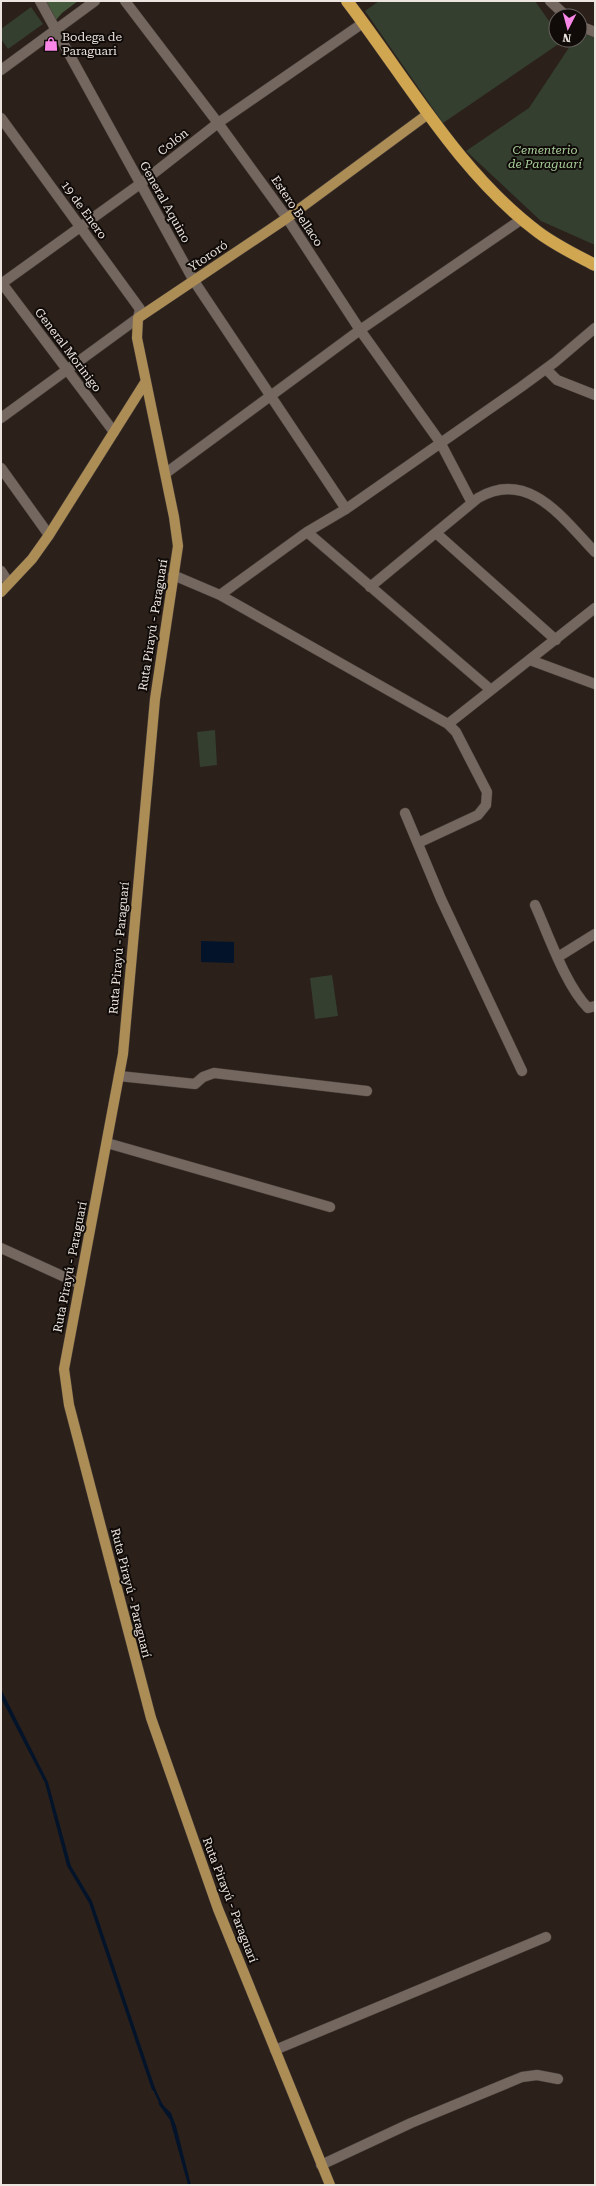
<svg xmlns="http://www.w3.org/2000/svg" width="596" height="2186" viewBox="0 0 596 2186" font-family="'Roboto Serif',serif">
<rect width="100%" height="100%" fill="#2b201a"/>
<path fill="#343f30" d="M379 1H535L556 31V40L563 41 443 123 365 11Z
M31 7 43 24 8 49 1 39V29Z
M580 31 595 34V245L541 221 466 151 529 108 574 40H580Z
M215 730 217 765 200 767 197 732Z
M332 975 338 1016 315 1019 310 978Z"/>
<path fill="#45593d" d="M42 1H78L62 13 56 20Z"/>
<path fill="#03142a" d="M201 941 234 942V963L201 962Z
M1 1689 48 1782 71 1866 92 1901 156 2091 152 2090 89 1903 67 1866 45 1783 1 1698Z
M158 2103 162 2104 171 2113 176 2126 191 2185H188L170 2120Z"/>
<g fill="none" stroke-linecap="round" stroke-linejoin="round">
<path stroke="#03142a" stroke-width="2.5" d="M154 2089 162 2106"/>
<defs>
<path id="minor" d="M40 1 194 281 346 509
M125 1 218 123 287 218 360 330 440 442 472 503
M550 1 566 16
M580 26 595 32
M1 70 95 1
M1 118 140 309 138 318 1 418
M1 282 114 432
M1 284 140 184 218 123 363 23
M546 369 557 380 595 395
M1 468 49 535
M166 473 360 330 522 219
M307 532 491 690
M436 533 556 640
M1 571 9 583
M173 575 220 595 448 724 456 732 487 792 486 805 478 815 418 843
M370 587 478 498C529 468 564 520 595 552
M220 595 307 532 346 509 521 387 555 362 595 328
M530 660 595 684
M448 724 595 608
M405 813 441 899 522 1071
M535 905C549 936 565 984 588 1008L595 1006
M558 957 595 934
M119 1076 195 1084 203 1077 214 1073 367 1091
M107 1143 330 1207
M1 1248 80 1284
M275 2050 546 1937
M321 2165 411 2123 522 2077 537 2075 558 2079"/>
<path id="major" d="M1 592 32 559 49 535 146 381
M330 2185 218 1909 151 1718 69 1405 64 1369 123 1054 155 699 178 546 174 517 137 338 138 318 287 218 428 114"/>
<path id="highway" d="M347 1C406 78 459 173 538 232 555 245 576 255 595 265"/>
</defs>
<use href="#minor" stroke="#473e39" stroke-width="11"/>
<use href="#major" stroke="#473e39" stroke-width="11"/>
<use href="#highway" stroke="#473e39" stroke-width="13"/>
<use href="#minor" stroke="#74675f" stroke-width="10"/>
<use href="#major" stroke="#ac8d56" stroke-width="10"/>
<use href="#highway" stroke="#d1a650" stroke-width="12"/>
</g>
<defs>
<symbol id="shop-bare" viewBox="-9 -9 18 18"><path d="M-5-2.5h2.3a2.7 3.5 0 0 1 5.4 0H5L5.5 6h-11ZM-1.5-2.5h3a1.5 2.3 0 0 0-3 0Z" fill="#f987e8" stroke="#100b08" stroke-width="2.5" paint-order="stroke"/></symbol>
</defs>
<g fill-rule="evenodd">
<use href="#shop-bare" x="41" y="34" width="20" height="20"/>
</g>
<g text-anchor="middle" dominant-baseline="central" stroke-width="4" stroke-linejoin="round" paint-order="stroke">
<g font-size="12" fill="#ebe4df" stroke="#100b08" text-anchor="start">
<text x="62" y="37">Bodega de<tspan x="62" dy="14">Paraguari</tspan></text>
</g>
<g font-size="12" fill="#ebe4df" stroke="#100b08">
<text transform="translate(173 142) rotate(-38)">Colón</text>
<text transform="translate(165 202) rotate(61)">General Aquino</text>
<text transform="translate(84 210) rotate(54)">19 de Enero</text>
<text transform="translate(297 211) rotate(56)">Estero Bellaco</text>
<text transform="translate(208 256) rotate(-34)">Ytororó</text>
<text transform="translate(68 350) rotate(53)">General Morinigo</text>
<text transform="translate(153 625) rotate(-81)">Ruta Pirayú - Paraguarí</text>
<text transform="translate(119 948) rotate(-85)">Ruta Pirayú - Paraguarí</text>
<text transform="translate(70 1267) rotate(-79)">Ruta Pirayú - Paraguarí</text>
<text transform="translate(131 1593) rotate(76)">Ruta Pirayú - Paraguarí</text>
<text transform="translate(230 1900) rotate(69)">Ruta Pirayú - Paraguarí</text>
</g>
<g font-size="12" font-style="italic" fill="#a9ce9b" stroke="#100b08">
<text x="545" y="150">Cementerio<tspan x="545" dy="14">de Paraguarí</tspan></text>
</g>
</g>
<rect width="596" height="2186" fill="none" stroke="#ebe4df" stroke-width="4"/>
<g transform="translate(568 28) rotate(186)"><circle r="19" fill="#100b08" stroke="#68625e"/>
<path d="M0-3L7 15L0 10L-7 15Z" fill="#f987e8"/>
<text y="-6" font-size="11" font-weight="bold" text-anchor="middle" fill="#ebe4df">N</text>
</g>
</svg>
